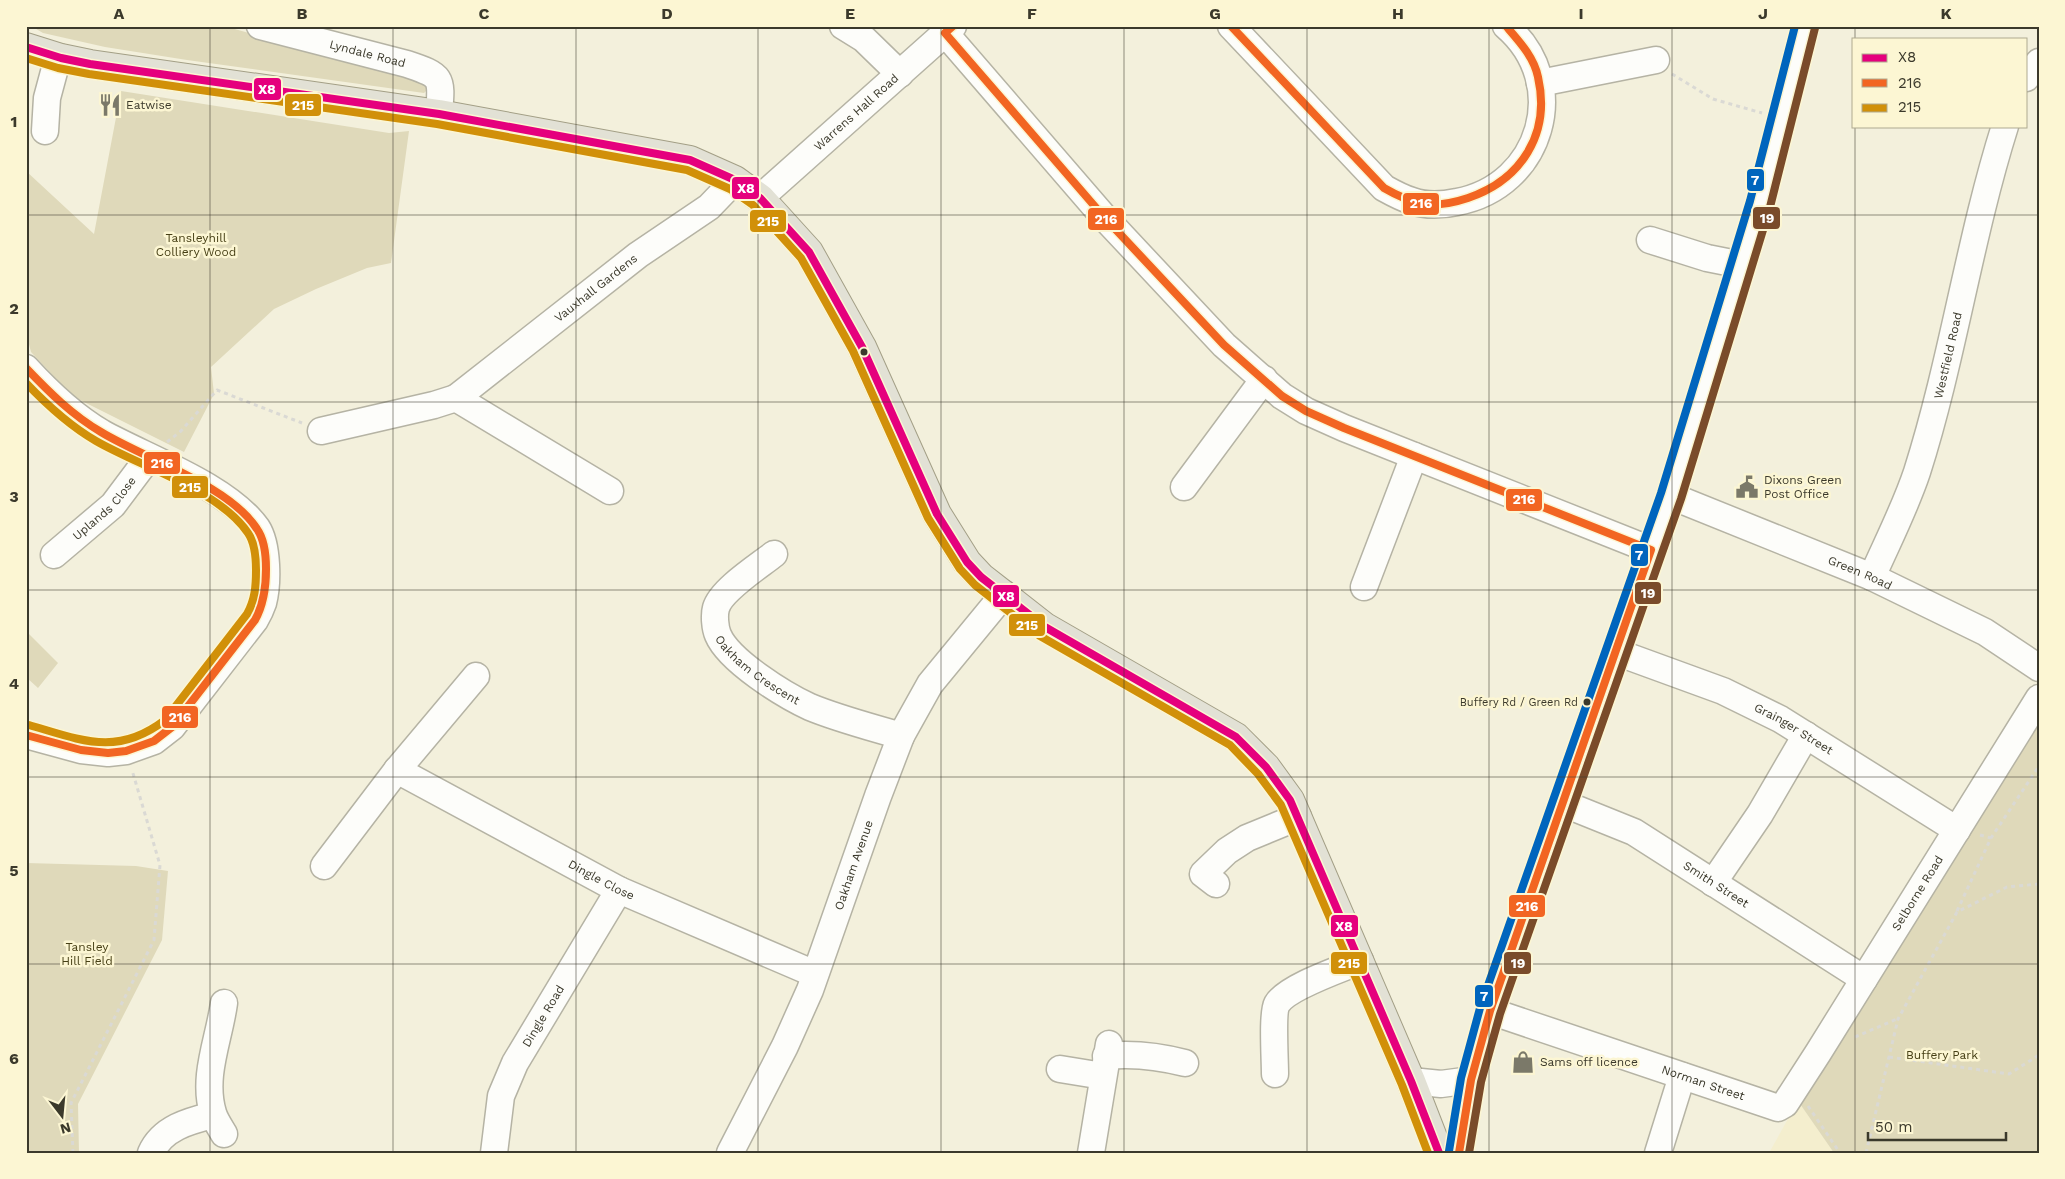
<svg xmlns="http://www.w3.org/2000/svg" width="2065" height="1179" viewBox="0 0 2065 1179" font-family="'Work Sans',sans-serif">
<rect width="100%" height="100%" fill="#f3f0dc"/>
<path fill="#f4eece" d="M1798 1101 1834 1153H1769Z"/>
<path fill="#dfd9ba" d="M31 26H224L359 64 429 80V88L424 93 187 60 105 47 43 33Z
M121 91 389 133 409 131 391 263 367 268 316 289 274 309 211 367 214 394 184 452 72 396 31 352 26 333V171L94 234Z
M26 631 58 663 38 688 26 677Z
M2039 721V1153H1834L1798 1101Z
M26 863 136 866 168 871 162 940 78 1104 79 1153H26Z"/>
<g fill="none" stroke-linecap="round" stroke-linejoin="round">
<defs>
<g id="minor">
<path id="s1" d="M260 26 407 64C443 76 442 77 439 114"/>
<path d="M843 26 864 39 900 74"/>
<path d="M1231 26 1384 188C1393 193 1402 198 1412 201 1426 206 1443 205 1457 202 1542 186 1572 83 1506 26"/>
<path d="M945 33 1104 217 1224 345 1282 396 1306 411 1344 428 1651 550"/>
<path d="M2026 78 2039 62"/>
<path d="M1540 83 1656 60"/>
<path d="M45 131 47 98 58 57"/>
<path id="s2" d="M760 198 953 26"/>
<path d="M1650 240 1707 258 1742 265"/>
<path d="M26 368C48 392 73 416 102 433 147 458 227 486 257 528 268 545 268 584 263 603 261 609 258 615 255 620L172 727 154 741 126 751 108 753 81 750 26 735"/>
<path id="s3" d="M456 398 638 255 709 207 735 180"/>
<path d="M321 431 434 405 456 398 610 491"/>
<path d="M1184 487 1264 379"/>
<path id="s4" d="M1671 496 1872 577 1985 632 2039 668"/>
<path id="s5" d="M774 554C759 566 721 590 716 608 714 615 715 628 718 635 729 661 784 695 810 707 839 719 871 727 901 736"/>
<path id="s6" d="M54 555 113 505 149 457"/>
<path id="s7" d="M1872 577C1887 543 1905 508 1917 472 1953 359 1969 240 2005 126"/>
<path d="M1364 587 1414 456"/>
<path id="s8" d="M1616 652 1723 691 1780 719 1957 830"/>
<path id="s9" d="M397 770 619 890 815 974"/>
<path id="s10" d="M1562 803 1634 832 1864 979"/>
<path d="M324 866 397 770 476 676"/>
<path d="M1713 883 1760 814 1806 735"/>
<path d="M1216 884 1203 874 1227 851 1247 838 1298 817"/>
<path id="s11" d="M1490 1011 1778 1108 1785 1104 1818 1053 2039 698"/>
<path d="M1106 1056C1134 1053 1158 1056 1185 1063"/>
<path d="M1060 1069 1103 1076"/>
<path d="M1275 1074C1275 1060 1272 1013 1277 1004 1287 987 1341 969 1360 961"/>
<path d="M1411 1081 1441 1084 1471 1080"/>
<path d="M224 1134C220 1127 215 1120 213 1113 202 1076 219 1040 224 1003"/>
<path d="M151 1153C162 1128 189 1121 213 1115"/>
<path id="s12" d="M494 1153 501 1096 515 1063 619 890"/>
<path id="s13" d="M730 1153 785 1046 810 990 878 796 901 736 930 684 1004 594"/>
<path d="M1091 1153 1109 1044"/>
<path d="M1459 1153 1471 1080 1490 1011 1671 496 1760 204 1805 26"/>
<path d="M1658 1153 1682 1076"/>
</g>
<path id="major" d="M26 47 61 58 90 64 439 114 690 160 735 180 760 198 809 252 862 347 937 514 967 562 981 577 1045 627 1236 737 1266 767 1290 800 1411 1081 1439 1153"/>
</defs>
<use href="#minor" stroke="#b5b3a4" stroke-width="29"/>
<use href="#major" stroke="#a39f86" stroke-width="30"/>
<path stroke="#dad9d4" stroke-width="3" stroke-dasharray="4 4" stroke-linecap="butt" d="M1672 74 1713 99 1762 113
M167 442 181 431 217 390 302 423
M1980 835 1991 838
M1957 911 1991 838 2039 766
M1855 1037 1897 1019
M1889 1057 2009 1074 2039 1055
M1808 1106 1840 1153
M73 1153 71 1103 154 940 160 865 132 770
M1866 1153 1898 1019 1957 912 2007 887 2039 884"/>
<use href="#minor" stroke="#fdfdfa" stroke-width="26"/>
<use href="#major" stroke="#e2e1d5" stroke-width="28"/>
<defs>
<path id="bus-1" d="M26 47 61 58 90 64 439 114 690 160 735 180 760 198 809 252 862 347 937 514 967 562 981 577 1045 627 1236 737 1266 767 1290 800 1411 1081 1439 1153"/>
<path id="bus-2" d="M953 26 945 33 1104 217 1224 345 1282 396 1306 411 1344 428 1651 550 1490 1011 1471 1080 1459 1153
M1231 26 1384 188C1396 195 1409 201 1423 204 1438 206 1453 203 1468 198 1521 180 1551 134 1538 77 1534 57 1519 41 1506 26
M26 368C49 392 72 415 101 432 145 459 229 485 257 529 265 540 266 556 266 569 266 587 264 604 255 620L172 727 154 741 126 751 108 753 81 750 26 735"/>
<path id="bus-3" d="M26 58 58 68 89 74 437 124 687 170 730 189 753 205 801 258 853 351 928 518 960 569 975 585 1040 636 1230 745 1258 774 1281 805 1402 1085 1428 1153
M26 383C47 405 70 426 96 441 141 467 219 490 248 533 255 543 256 559 256 570 256 586 255 600 247 614L165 720C117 757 81 740 29 725"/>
<path id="bus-4" d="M1469 1153 1481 1082 1500 1014 1681 499 1770 207 1815 28"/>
<path id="bus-5" d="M1449 1151 1461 1078 1480 1008 1661 493 1750 201 1795 26"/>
</defs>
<use href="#bus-1" stroke="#fcf6d3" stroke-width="11"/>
<use href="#bus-2" stroke="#fcf6d3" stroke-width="11"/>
<use href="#bus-3" stroke="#fcf6d3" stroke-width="11"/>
<use href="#bus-4" stroke="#fcf6d3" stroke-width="11"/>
<use href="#bus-5" stroke="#fcf6d3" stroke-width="11"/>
<use href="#bus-1" stroke="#e5007d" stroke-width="8"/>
<use href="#bus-2" stroke="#f26522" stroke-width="8"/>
<use href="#bus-3" stroke="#d19009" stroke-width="8"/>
<use href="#bus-4" stroke="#7a4b2a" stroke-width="8"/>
<use href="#bus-5" stroke="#0065bd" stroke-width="8"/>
</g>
<path fill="none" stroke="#3b392b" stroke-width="1" stroke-opacity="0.55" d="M210 26V1153M393 26V1153M576 26V1153M758 26V1153M941 26V1153M1124 26V1153M1307 26V1153M1489 26V1153M1672 26V1153M1855 26V39M1855 126V1153M26 215H2039M26 402H2039M26 590H2039M26 777H2039M26 964H2039"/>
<defs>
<symbol id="restaurant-bare" viewBox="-9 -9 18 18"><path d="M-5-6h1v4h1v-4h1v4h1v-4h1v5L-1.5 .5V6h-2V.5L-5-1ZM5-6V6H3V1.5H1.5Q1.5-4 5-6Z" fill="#7b7969" stroke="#fcf6d3" stroke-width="2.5" paint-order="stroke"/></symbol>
<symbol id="civic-bare" viewBox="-9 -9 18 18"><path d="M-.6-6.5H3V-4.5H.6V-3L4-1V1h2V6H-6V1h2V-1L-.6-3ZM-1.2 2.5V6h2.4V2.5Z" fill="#7b7969" stroke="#fcf6d3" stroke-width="2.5" paint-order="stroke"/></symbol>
<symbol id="shop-bare" viewBox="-9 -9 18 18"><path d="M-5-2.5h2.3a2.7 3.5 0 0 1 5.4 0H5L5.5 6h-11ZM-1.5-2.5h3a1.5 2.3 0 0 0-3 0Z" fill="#7b7969" stroke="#fcf6d3" stroke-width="2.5" paint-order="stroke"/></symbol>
</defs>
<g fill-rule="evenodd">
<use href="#restaurant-bare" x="94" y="89" width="32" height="32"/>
<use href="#civic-bare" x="1731" y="471" width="32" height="32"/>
<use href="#shop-bare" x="1507" y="1046" width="32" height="32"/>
</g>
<g fill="#3b392b" stroke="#fcf6d3" stroke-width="2">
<circle cx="864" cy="352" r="4.5"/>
<circle cx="1587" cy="702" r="4.5"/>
</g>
<g text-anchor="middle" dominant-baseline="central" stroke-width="5" stroke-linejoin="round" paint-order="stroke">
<g font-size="11" fill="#3b392b" stroke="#fcf6d3" text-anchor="end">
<text x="1578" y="702">Buffery Rd / Green Rd</text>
</g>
<g font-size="12" fill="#3b392b" stroke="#fcf6d3">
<text stroke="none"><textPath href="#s1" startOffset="111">Lyndale Road</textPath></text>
<text stroke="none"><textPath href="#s2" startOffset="129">Warrens Hall Road</textPath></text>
<text stroke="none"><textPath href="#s3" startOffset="178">Vauxhall Gardens</textPath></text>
<text stroke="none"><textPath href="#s7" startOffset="235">Westfield Road</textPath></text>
<text stroke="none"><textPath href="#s6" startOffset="69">Uplands Close</textPath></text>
<text stroke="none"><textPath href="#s4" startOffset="204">Green Road</textPath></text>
<text stroke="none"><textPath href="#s5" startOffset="161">Oakham Crescent</textPath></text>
<text stroke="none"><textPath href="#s8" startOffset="194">Grainger Street</textPath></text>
<text stroke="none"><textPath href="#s13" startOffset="314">Oakham Avenue</textPath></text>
<text stroke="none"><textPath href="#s9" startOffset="232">Dingle Close</textPath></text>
<text stroke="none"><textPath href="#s10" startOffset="175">Smith Street</textPath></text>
<text stroke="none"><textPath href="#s11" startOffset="561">Selborne Road</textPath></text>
<text stroke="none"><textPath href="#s12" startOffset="148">Dingle Road</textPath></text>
<text stroke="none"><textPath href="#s11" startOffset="225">Norman Street</textPath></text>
</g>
<g font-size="12" fill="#3b392b" stroke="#fcf6d3" text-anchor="start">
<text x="126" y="105">Eatwise</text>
<text x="1764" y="480">Dixons Green<tspan x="1764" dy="14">Post Office</tspan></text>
<text x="1540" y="1062">Sams off licence</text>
</g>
<g font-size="12" fill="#463f15" stroke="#fcf6d3">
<text x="196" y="238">Tansleyhill<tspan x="196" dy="14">Colliery Wood</tspan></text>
<text x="87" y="947">Tansley<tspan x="87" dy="14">Hill Field</tspan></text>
<text x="1942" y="1055">Buffery Park</text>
</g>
</g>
<g stroke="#fcf6d3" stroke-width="2">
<rect x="253" y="77" width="29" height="24" rx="5" fill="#e5007d"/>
<rect x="284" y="93" width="38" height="24" rx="5" fill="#d19009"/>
<rect x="1746" y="168" width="19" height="24" rx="5" fill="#0065bd"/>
<rect x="731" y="176" width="29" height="24" rx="5" fill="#e5007d"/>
<rect x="1402" y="192" width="38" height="24" rx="5" fill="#f26522"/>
<rect x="1752" y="206" width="29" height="24" rx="5" fill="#7a4b2a"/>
<rect x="1087" y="207" width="38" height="24" rx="5" fill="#f26522"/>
<rect x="749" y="209" width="38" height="24" rx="5" fill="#d19009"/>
<rect x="143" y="451" width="38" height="24" rx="5" fill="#f26522"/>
<rect x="171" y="475" width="38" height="24" rx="5" fill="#d19009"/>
<rect x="1505" y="488" width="38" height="24" rx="5" fill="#f26522"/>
<rect x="1630" y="543" width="19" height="24" rx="5" fill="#0065bd"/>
<rect x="1634" y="581" width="28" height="24" rx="5" fill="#7a4b2a"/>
<rect x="992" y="584" width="28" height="24" rx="5" fill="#e5007d"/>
<rect x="1008" y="613" width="38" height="24" rx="5" fill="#d19009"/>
<rect x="161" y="705" width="38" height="24" rx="5" fill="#f26522"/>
<rect x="1508" y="894" width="38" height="24" rx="5" fill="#f26522"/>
<rect x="1330" y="914" width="29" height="24" rx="5" fill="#e5007d"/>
<rect x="1330" y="951" width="38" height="24" rx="5" fill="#d19009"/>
<rect x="1503" y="951" width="29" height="24" rx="5" fill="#7a4b2a"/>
<rect x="1474" y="984" width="20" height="24" rx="5" fill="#0065bd"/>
</g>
<g font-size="14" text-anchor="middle" font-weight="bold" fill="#fff">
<text x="267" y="94">X8</text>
<text x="303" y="110">215</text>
<text x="1755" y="185">7</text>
<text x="746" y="193">X8</text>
<text x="1421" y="208">216</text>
<text x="1767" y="223">19</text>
<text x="1106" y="224">216</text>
<text x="768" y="226">215</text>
<text x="162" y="468">216</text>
<text x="190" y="492">215</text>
<text x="1524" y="504">216</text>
<text x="1639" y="560">7</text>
<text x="1648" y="598">19</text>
<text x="1006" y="601">X8</text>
<text x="1027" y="630">215</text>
<text x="180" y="722">216</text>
<text x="1527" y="911">216</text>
<text x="1344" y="931">X8</text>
<text x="1349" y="968">215</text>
<text x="1518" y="968">19</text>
<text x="1484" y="1001">7</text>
</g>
<rect width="2065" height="1179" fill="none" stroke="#fcf6d3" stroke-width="55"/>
<rect x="1852" y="38" width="175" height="90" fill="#fcf6d3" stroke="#afaa90"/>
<rect x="1862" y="54" width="25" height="8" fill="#e5007d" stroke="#afaa90"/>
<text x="1898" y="62" font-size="15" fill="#3b392b">X8</text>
<rect x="1862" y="79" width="25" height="8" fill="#f26522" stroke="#afaa90"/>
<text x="1898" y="88" font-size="15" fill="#3b392b">216</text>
<rect x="1862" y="104" width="25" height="8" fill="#d19009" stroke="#afaa90"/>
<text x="1898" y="112" font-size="15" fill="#3b392b">215</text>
<g transform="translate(62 1116) rotate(164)" stroke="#fcf6d3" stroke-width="4" paint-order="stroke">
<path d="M0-4L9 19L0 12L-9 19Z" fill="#3b392b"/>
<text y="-8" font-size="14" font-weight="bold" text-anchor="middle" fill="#3b392b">N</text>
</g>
<path d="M1868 1132v8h138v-8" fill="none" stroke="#3b392b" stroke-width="2.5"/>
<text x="1875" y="1132" font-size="15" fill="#3b392b" stroke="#fcf6d3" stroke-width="4" paint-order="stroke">50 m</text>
<rect x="28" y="28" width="2010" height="1124" fill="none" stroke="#3b392b" stroke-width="2"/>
<g font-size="16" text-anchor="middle" font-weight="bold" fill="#3b392b">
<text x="119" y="19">A</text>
<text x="302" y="19">B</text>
<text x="484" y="19">C</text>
<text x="667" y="19">D</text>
<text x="850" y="19">E</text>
<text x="1032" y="19">F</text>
<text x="1215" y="19">G</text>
<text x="1398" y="19">H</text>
<text x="1581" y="19">I</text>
<text x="1763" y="19">J</text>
<text x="1946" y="19">K</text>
<text x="14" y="127">1</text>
<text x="14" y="314">2</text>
<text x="14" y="502">3</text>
<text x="14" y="689">4</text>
<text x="14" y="876">5</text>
<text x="14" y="1064">6</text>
</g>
</svg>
